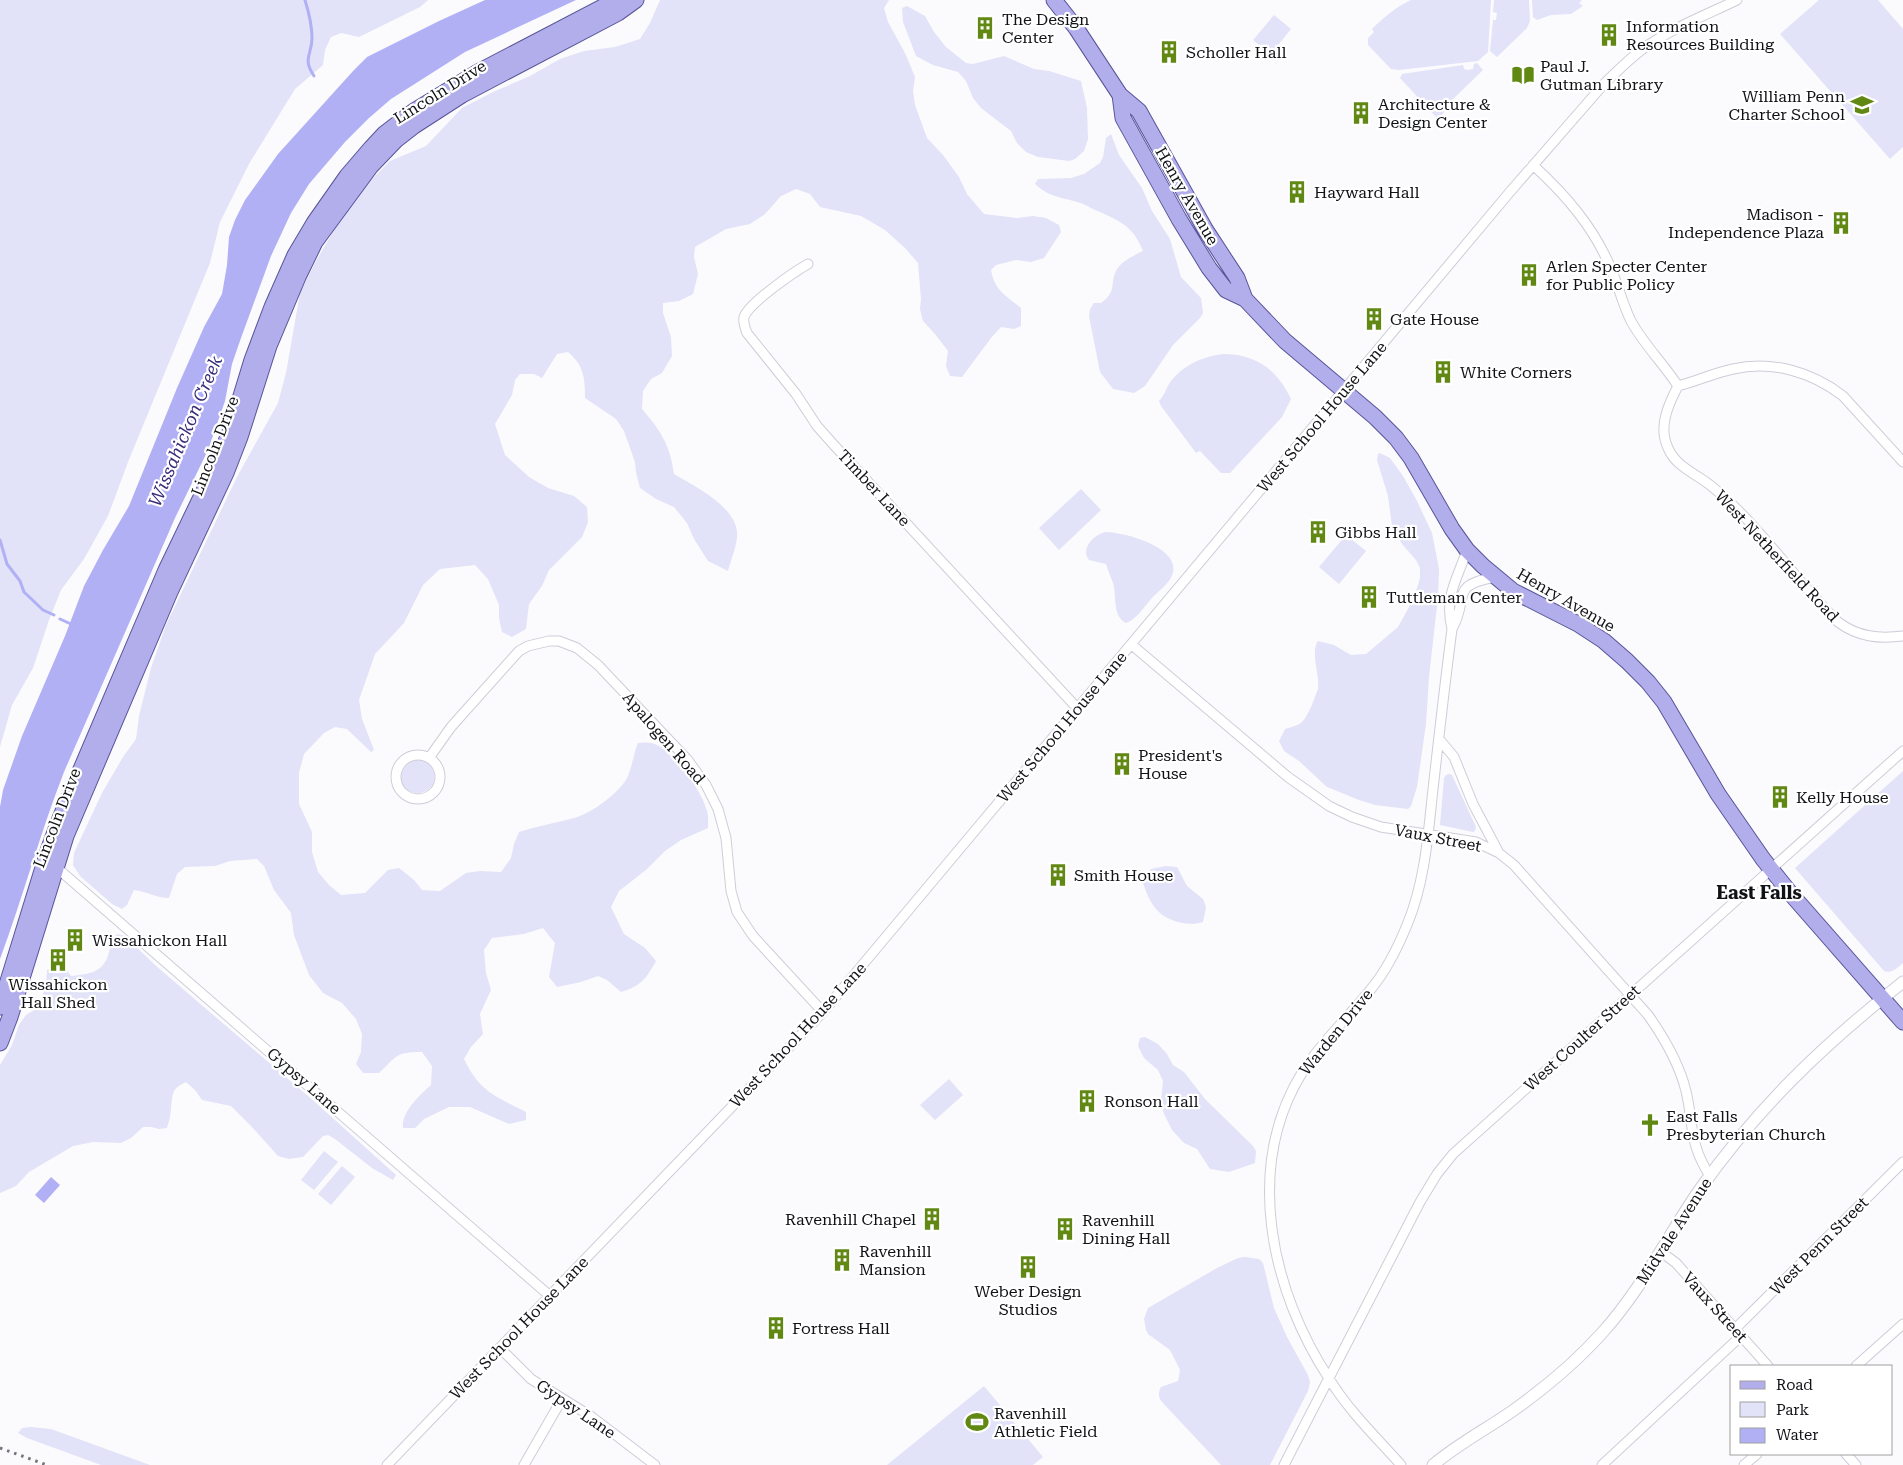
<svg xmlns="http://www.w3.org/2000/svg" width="1903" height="1465" viewBox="0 0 1903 1465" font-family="'Roboto Serif',serif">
<rect width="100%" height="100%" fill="#fbfbfd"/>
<path fill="#e2e2f8" d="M0 0H428L420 7 359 37 341 33 331 37 325 50 323 65 295 89 249 164 220 222 210 263 128 462 108 516 84 559 61 590 49 620 33 668 12 705 0 747Z
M660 0H889L884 8 888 22 906 55 915 77 913 91 915 105 927 138 943 155 959 177 967 194 984 214 1017 218 1033 216 1046 218 1059 225 1061 232 1044 258 1031 262 1016 260 996 265 991 270C995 291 1005 295 1021 308V326L1014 329 1001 327 991 338 962 377 950 376 946 366 948 351 935 334 923 321 920 309 921 299 918 263 905 248 885 230 861 216 820 207 810 194 796 189 781 196 765 214 750 224 726 229 695 247 694 257 698 274 693 294 679 301 663 303V313L671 337 672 356 662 373 651 379 643 391 642 409C661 431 670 445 674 474 694 486 740 508 737 537 736 548 731 560 728 571L708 561 694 539 687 523 674 507 656 499 640 488 636 472 635 462 624 431 616 419 585 398C585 379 584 365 568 352L557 354 542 378 534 374H520L515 380 512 395 495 424 505 455 529 477 548 488 574 496 587 507 588 522 582 537 549 570 542 586 529 604 526 629 512 637 502 632 499 618V605L488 579 475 565 440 569 423 585 404 623 375 654 359 700 362 719 374 750 371 752 347 729 335 727 324 733 304 754 299 773V804L312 832V852L318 872 329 885 341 895 365 893 388 870 399 868 414 880 422 890 440 891 466 873 480 871 501 872 511 858 514 844 519 832C537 826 556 823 574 818 592 813 616 795 626 780 632 770 633 754 638 743 644 742 652 742 657 745 675 753 706 796 708 816 708 820 708 824 708 828L681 840 665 851 647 869 619 891 611 907 624 934 645 948 656 961C646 979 641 986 621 992L607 980 598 976 581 982 557 987 549 977 555 943 543 928 524 934 492 938 484 950 486 973 491 990 480 1014 483 1034 471 1047 464 1059C480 1092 495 1096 526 1112V1120L509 1124 470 1107H449L424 1119 415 1128H403C401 1112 420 1095 431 1085L432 1066 422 1052C394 1052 398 1056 379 1073H363L356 1064 361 1052 362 1034 356 1019 342 1003 323 993 309 975 294 935 291 913 274 890 264 866 257 859 230 861 215 866 185 867 177 874 169 898C156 898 146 891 134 890L127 905 122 909 112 904 80 876 73 865 74 853 102 793 123 757 136 739 139 716 151 668 166 625 237 477 278 403 286 373 300 293 316 261 340 220 366 185 390 161 426 146 462 108 493 92 530 76 560 59 584 51 615 47 640 39 650 23Z
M1411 0H1491L1488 52 1478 61 1399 70 1391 69 1368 45V38L1374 32 1372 29C1384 17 1396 7 1411 0Z
M1494 0H1529L1530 21 1527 28 1497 57 1490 51 1493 20H1496L1497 13 1493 12Z
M1532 0H1582L1579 3 1583 6 1571 14 1551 15 1537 20 1533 17Z
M1819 0H1878L1903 29V147L1890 159 1780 34Z
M907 6 925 16 934 32 946 47 966 63 973 64 1004 56 1034 69 1049 71 1081 81 1087 108 1088 139 1084 151 1075 159 1069 161 1038 157 1026 152 1017 143 1011 131 981 108 973 98 966 81 958 72 933 65 916 56 903 22 902 8Z
M1274 15 1291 29 1270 55 1253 40Z
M1477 63 1483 70 1452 100 1442 115 1437 118 1400 78 1402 74 1463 65 1464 69 1468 70 1473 69 1474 64Z
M1111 134 1119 155 1142 188 1152 211 1170 239 1181 277 1201 298 1203 313 1200 318 1173 345 1145 386 1134 393 1113 389 1100 372 1089 316 1090 309 1094 303H1101C1118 291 1109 283 1117 269 1122 261 1135 255 1143 251 1133 225 1118 220 1095 210 1089 207 1083 203 1077 202 1060 197 1049 197 1035 184L1038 179 1071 178 1084 174 1100 163 1103 157 1106 138Z
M1223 354C1255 354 1277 369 1291 399L1282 417 1230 473H1221L1200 451 1196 453 1161 406 1159 401C1164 396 1166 389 1169 384 1182 365 1202 357 1223 354Z
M1380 453 1390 458 1403 476 1417 501 1432 533 1439 569 1438 597 1429 677 1426 724 1417 787 1411 806 1408 809 1375 805 1359 800 1327 787 1299 761 1284 751 1279 741 1285 729C1303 724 1303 723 1311 707 1313 702 1316 694 1318 689 1320 675 1310 652 1318 641L1334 645 1351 655 1366 654 1398 627 1414 598 1420 578V568L1416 560 1402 544 1392 526 1388 496 1377 460 1378 454Z
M1081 489 1101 510 1059 550 1039 528Z
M1105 532C1124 532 1179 547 1173 572 1171 583 1158 591 1151 599 1143 608 1138 618 1126 623 1112 616 1117 596 1113 583 1111 577 1108 571 1106 564L1089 560C1080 548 1094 535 1105 532Z
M1346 535 1366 551 1339 584 1319 567Z
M419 759 426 760 431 763C448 803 391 800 401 773 404 765 411 761 419 759Z
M1903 771V963C1897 968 1892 974 1884 971L1795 868Z
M1449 774 1452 775 1476 827 1475 831 1473 832 1440 825 1444 778 1446 775Z
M1166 866 1177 867 1187 886 1203 899 1206 907 1203 922C1188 927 1166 921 1156 909 1149 901 1145 889 1142 880L1151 869Z
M117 934 125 936 155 965 316 1103 396 1175 393 1180 372 1168 335 1139 328 1135 323 1136 303 1157 289 1159 278 1156 251 1126 231 1106 202 1100 195 1090 186 1082C171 1089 173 1093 171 1108 171 1114 169 1121 167 1128L159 1129 151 1127H143L131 1138 121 1143 93 1142 73 1146 29 1172 16 1186 0 1193V1065L12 1045 19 1025 26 1015 36 1009 46 987 47 970 54 965 64 966 71 976C89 974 104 973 109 952 111 945 111 940 117 934Z
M1145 1037 1158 1044 1167 1054 1173 1065 1184 1072 1205 1099 1253 1146 1256 1151 1255 1163 1229 1172 1210 1169 1197 1149 1184 1143 1172 1130 1164 1114 1161 1101 1163 1081 1158 1070 1144 1058 1138 1046 1140 1038Z
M949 1079 963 1095 935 1120 920 1105Z
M324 1151 338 1162 314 1190 301 1180Z
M342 1166 355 1177 331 1205 318 1194Z
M1245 1257 1259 1259 1263 1263 1274 1308 1287 1337 1308 1375 1310 1382 1308 1391 1270 1465H1221L1162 1402C1158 1397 1158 1393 1161 1387L1178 1381 1180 1370 1170 1350 1148 1334 1146 1330 1144 1319 1148 1308 1217 1268 1238 1258Z
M984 1386 1043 1457 1033 1465H887Z
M31 1427 51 1429 150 1465H101L27 1438 18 1433 22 1428Z"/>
<path fill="#b1b0f5" d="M485 0H576L465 52 391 99 369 118 345 142 309 184 291 213 271 256 241 338 232 364 225 401 208 450 175 518 64 772C40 833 23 897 0 959V807L3 790 22 736 65 636 84 586 103 550 129 506 177 388 204 327 222 294 227 265 229 237 235 220 245 200 278 154 354 70 367 57 439 21Z
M51 1177 60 1185 44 1203 35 1195Z"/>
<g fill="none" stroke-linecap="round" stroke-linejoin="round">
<path stroke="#b1b0f5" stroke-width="3" d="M305 0C309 13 312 24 312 38 312 55 302 58 314 76
M0 540 7 564 20 581 24 592 43 610 54 615
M60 619 73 625"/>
<defs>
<path id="minor" d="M1533 165C1567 196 1595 229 1612 271 1619 288 1623 305 1631 321 1644 345 1664 364 1678 386
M808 264C794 272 749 303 744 317 743 322 745 328 747 333L796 394 817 426 833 444 1078 709
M1678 386C1668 405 1658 427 1668 448 1676 467 1695 473 1710 485 1759 524 1794 579 1838 622 1858 637 1879 639 1903 636
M1678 386C1697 381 1714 373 1733 369 1772 360 1812 372 1843 396L1903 462
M1452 629C1470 597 1448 586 1495 577
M1132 645 1288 777 1329 806 1352 817 1381 827 1476 842 1499 853 1514 865 1648 1015C1665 1039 1679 1063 1686 1091 1694 1126 1689 1144 1710 1176
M1439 739 1454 757 1473 804 1499 853
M396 777a22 22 0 1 1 44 0a22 22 0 1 1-44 0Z
M429 758 451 727 519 651 528 646 549 641H559L577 648 598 665 687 759 706 785 718 809 726 838 731 891 737 912 753 936 823 1012
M56 867 550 1296
M1660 1251 1676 1263 1768 1366
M1735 1329 1903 1162
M500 1348 531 1379 592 1417 655 1465
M1856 1366 1903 1324
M1846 1454 1856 1465
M387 1465 823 1012 1509 193 1603 85C1616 72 1629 59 1644 48 1672 28 1706 15 1737 0
M524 1465 562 1399
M1284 1465 1420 1202 1437 1174 1453 1154 1903 751
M1401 1465C1377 1438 1349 1411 1330 1380 1271 1291 1243 1167 1303 1071 1322 1041 1349 1017 1371 989 1386 971 1398 947 1407 925 1425 882 1428 835 1433 789 1439 736 1445 682 1452 629 1444 596 1457 580 1467 550
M1602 1465 1741 1336
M1744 1465 1757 1454"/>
<path id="tertiary" d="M1433 1465C1458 1444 1485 1430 1511 1412 1545 1388 1575 1363 1602 1333 1641 1290 1666 1239 1698 1192 1757 1108 1823 1045 1903 982"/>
<path id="primary" d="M1054 0 1076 28 1120 95 1139 111 1205 229 1237 278 1245 299 1285 341 1375 417 1396 438 1411 458 1452 529 1467 550 1483 566 1513 591 1578 624 1604 641 1627 661 1648 682 1664 702 1718 794 1763 859 1791 894 1903 1022
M1120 95 1123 118 1179 219 1209 268 1226 290 1245 299
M0 1007 49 848 61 816 166 570 215 468 230 432 252 360 272 307 295 255 314 223 347 176 371 148 384 134 414 111 478 72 616 0
M0 1043 10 1017 66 836 170 592 226 473 240 437 269 346 298 277 315 242 371 166 396 140 414 126 462 95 618 13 636 0"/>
</defs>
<use href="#minor" stroke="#cdcdd9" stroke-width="11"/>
<use href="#tertiary" stroke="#cdcdd9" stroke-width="13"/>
<use href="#primary" stroke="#585498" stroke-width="17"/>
<use href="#minor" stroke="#fff" stroke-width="9"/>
<use href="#tertiary" stroke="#fff" stroke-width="11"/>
<use href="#primary" stroke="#b2adeb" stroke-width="15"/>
<path stroke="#727376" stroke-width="3" stroke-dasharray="2.5 5" stroke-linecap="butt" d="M0 1448 47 1465"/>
</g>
<defs>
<symbol id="building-bare" viewBox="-9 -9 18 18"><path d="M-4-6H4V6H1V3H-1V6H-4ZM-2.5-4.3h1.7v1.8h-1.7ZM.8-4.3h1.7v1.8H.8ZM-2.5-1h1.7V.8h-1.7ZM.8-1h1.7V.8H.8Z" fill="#608812" stroke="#fff" stroke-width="2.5" paint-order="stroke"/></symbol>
<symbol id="library-bare" viewBox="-9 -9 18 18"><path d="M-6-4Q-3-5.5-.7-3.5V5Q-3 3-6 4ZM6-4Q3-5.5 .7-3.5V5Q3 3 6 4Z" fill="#608812" stroke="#fff" stroke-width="2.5" paint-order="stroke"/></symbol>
<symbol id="school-bare" viewBox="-9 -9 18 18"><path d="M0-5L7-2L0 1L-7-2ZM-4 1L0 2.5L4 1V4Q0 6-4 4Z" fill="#608812" stroke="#fff" stroke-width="2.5" paint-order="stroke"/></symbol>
<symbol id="church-bare" viewBox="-9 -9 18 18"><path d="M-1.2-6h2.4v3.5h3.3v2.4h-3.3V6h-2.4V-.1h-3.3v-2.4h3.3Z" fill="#608812" stroke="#fff" stroke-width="2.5" paint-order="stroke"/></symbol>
<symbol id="stadium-bare" viewBox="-9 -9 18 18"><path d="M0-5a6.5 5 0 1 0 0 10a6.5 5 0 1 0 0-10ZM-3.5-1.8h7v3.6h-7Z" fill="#608812" stroke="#fff" stroke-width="2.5" paint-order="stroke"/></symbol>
</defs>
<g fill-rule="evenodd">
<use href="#building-bare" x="969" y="12" width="32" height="32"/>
<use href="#building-bare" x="1593" y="19" width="32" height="32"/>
<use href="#building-bare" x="1153" y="36" width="32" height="32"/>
<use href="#library-bare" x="1507" y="59" width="32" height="32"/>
<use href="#school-bare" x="1846" y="89" width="32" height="32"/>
<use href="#building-bare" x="1345" y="97" width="32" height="32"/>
<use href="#building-bare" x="1281" y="176" width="32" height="32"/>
<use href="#building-bare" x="1825" y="207" width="32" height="32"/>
<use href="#building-bare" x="1513" y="259" width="32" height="32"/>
<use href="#building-bare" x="1358" y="303" width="32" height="32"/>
<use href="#building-bare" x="1427" y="356" width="32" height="32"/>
<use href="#building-bare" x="1302" y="516" width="32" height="32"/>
<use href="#building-bare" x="1353" y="581" width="32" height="32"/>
<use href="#building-bare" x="1106" y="748" width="32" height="32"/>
<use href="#building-bare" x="1764" y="781" width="32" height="32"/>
<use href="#building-bare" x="1042" y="859" width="32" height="32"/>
<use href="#building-bare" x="59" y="924" width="32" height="32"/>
<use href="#building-bare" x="42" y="944" width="32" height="32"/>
<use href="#building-bare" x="1071" y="1085" width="32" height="32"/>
<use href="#church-bare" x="1634" y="1109" width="32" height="32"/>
<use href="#building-bare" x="916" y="1203" width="32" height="32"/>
<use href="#building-bare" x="1049" y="1213" width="32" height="32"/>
<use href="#building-bare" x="826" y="1244" width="32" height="32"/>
<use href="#building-bare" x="1012" y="1251" width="32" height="32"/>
<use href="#building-bare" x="760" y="1312" width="32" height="32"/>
<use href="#stadium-bare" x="961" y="1406" width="32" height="32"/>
</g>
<g text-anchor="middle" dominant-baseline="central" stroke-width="4.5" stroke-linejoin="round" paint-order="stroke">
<g font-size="16" fill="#111216" stroke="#fff" text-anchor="start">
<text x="1002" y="19">The Design<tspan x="1002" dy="18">Center</tspan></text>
<text x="1626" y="26">Information<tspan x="1626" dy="18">Resources Building</tspan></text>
<text x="1186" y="52">Scholler Hall</text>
<text x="1540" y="66">Paul J.<tspan x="1540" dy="18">Gutman Library</tspan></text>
<text x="1845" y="96" text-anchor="end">William Penn<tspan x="1845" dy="18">Charter School</tspan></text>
<text x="1378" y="104">Architecture &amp;<tspan x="1378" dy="18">Design Center</tspan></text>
<text x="1314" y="192">Hayward Hall</text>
<text x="1824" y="214" text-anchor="end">Madison -<tspan x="1824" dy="18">Independence Plaza</tspan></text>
<text x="1546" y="266">Arlen Specter Center<tspan x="1546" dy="18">for Public Policy</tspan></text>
<text x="1390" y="319">Gate House</text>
<text x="1460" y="372">White Corners</text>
<text x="1335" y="532">Gibbs Hall</text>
<text x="1386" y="597">Tuttleman Center</text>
<text x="1138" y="755">President's<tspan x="1138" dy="18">House</tspan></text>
<text x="1796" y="797">Kelly House</text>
<text x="1074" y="875">Smith House</text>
<text x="92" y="940">Wissahickon Hall</text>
<text x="58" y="984" text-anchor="middle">Wissahickon<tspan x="58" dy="18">Hall Shed</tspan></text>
<text x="1104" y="1101">Ronson Hall</text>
<text x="1666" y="1116">East Falls<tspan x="1666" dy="18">Presbyterian Church</tspan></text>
<text x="916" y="1219" text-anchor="end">Ravenhill Chapel</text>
<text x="1082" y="1220">Ravenhill<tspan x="1082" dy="18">Dining Hall</tspan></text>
<text x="859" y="1251">Ravenhill<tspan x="859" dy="18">Mansion</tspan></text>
<text x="1028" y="1291" text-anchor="middle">Weber Design<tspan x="1028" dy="18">Studios</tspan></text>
<text x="792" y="1328">Fortress Hall</text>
<text x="994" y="1413">Ravenhill<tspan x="994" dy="18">Athletic Field</tspan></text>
</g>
<g font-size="16" fill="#111216" stroke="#fff">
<text transform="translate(440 92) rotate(-32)">Lincoln Drive</text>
<text transform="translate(1187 196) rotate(60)">Henry Avenue</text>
<text transform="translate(1322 417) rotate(-50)">West School House Lane</text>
<text transform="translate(215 446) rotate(-69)">Lincoln Drive</text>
<text transform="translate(874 488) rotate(47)">Timber Lane</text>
<text transform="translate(1777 556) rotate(47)">West Netherfield Road</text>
<text transform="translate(1566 600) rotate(30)">Henry Avenue</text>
<text transform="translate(1062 727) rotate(-50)">West School House Lane</text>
<text transform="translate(664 738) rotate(49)">Apalogen Road</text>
<text transform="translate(57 818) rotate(-69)">Lincoln Drive</text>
<text transform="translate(1438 838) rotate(11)">Vaux Street</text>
<text transform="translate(1336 1032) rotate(-51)">Warden Drive</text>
<text transform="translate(798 1035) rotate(-47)">West School House Lane</text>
<text transform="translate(1582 1038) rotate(-42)">West Coulter Street</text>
<text transform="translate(304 1081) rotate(41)">Gypsy Lane</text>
<text transform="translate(1674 1231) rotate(-57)">Midvale Avenue</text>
<text transform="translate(1819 1246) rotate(-45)">West Penn Street</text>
<text transform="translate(1715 1307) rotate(48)">Vaux Street</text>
<text transform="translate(519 1328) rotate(-46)">West School House Lane</text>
<text transform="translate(576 1409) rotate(34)">Gypsy Lane</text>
</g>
<g font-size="18" font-style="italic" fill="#382c7b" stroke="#fff">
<text transform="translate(185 431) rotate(-67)">Wissahickon Creek</text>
</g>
<g font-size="18" font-weight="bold" fill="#111216" stroke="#fff">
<text x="1759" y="892">East Falls</text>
</g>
</g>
<rect x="1730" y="1365" width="162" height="90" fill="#ffffff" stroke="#a0a0a2"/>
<rect x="1740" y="1381" width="25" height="8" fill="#b2adeb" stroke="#a0a0a2"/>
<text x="1776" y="1390" font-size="15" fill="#111216">Road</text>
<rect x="1740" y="1402" width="25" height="15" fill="#e2e2f8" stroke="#a0a0a2"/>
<text x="1776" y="1415" font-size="15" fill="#111216">Park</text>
<rect x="1740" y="1428" width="25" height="15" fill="#b1b0f5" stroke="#a0a0a2"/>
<text x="1776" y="1440" font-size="15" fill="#111216">Water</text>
</svg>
